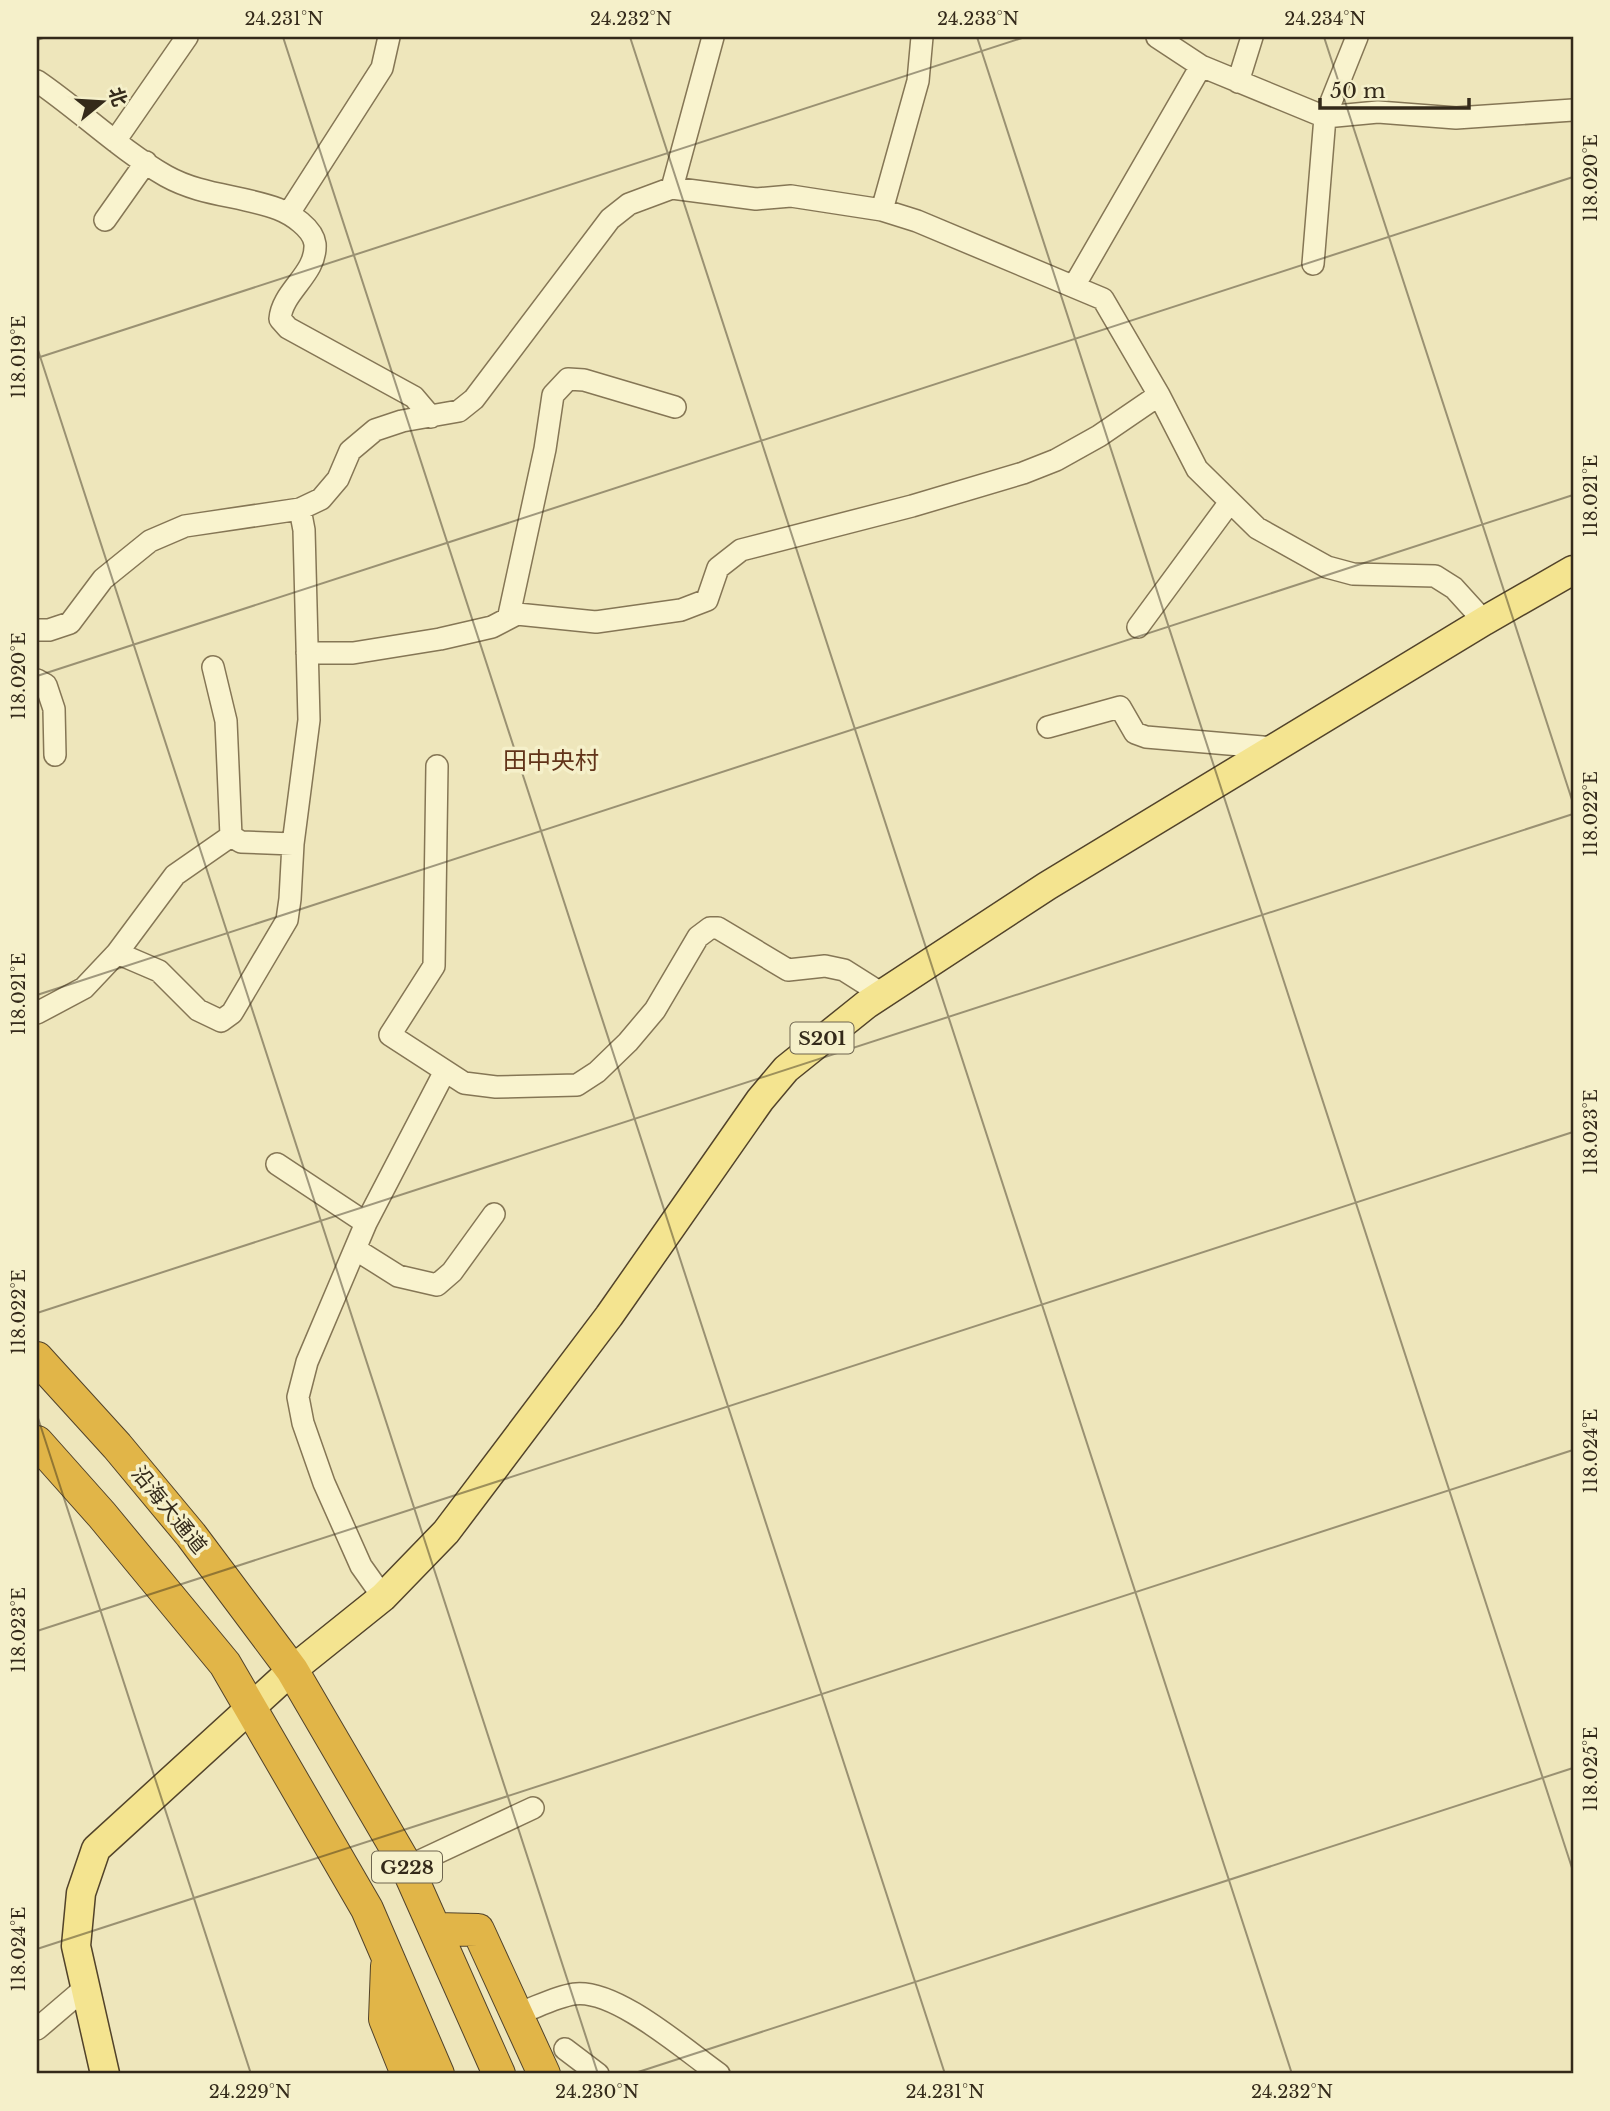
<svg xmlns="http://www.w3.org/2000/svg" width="1610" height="2111" viewBox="0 0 1610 2111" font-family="'Libre Baskerville','Noto Sans SC',serif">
<rect width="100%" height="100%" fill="#eee6bb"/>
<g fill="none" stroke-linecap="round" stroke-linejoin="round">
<defs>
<path id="minor" d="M1157 37 1201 66 1325 117 1378 112 1456 118 1573 110
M37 81C81 111 119 149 166 176 202 196 240 195 278 209 291 214 313 228 315 244 317 274 282 291 280 319L288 328 414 397 431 417
M1238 82 1252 37
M115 141 187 37
M672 188 713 37
M882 210 918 81 922 37
M289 213 382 68 389 37
M105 220 146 162
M1313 264 1325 117 1357 37
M1074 286 1201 66
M509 615 545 449 553 395 568 379 584 380 675 407
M1138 627 1230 502
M37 630H49L70 623 103 579 150 541 185 526 300 509 321 499 338 479 350 451 375 430 402 421 459 411 474 399 610 219 629 204 672 188 756 199 791 196 882 210 917 221 1103 299 1159 395 1197 469 1257 528 1327 567 1353 574 1435 576 1454 588 1484 621
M307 653H353L440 639 492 627 517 614 596 622 681 610 707 600 718 568 741 550 912 506 1023 473 1056 460 1099 436 1159 395
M37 680 46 685 54 709 55 755
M1048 727 1120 707 1135 733 1146 737 1275 748
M437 766 434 966 390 1035 464 1083 496 1087 577 1085 597 1072 628 1042 655 1010 698 937 710 928H718L788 970 825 966 844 970 882 994
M231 836 241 842 293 844
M117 953 159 971 198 1010 221 1021 232 1013 287 920 290 899 293 844 309 720 304 530 300 509
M37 1013 84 988 117 953 175 875 231 836 226 721 213 667
M277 1164 366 1223
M355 1249 398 1276 437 1285 452 1272 494 1214
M383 1597 361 1566 324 1483 303 1423 298 1397 307 1362 366 1223 444 1073
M407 1867 533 1808
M517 2014C535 2008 555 1997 574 1994 615 1988 685 2050 719 2074
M37 2029 85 1988
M565 2049 598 2074"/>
<path id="major" d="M105 2074 76 1946 81 1893 96 1849 292 1670 383 1597 446 1532 609 1316 760 1100 786 1069 867 1004 1047 886 1484 621 1573 570"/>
<path id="highway" d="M37 1358 117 1446 191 1535 292 1670 407 1867 499 2074
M37 1442 102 1515 225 1664 367 1909 438 2074
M437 1929 478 1930 544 2074
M387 1966 385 2019 407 2074"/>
</defs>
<use href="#minor" stroke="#857655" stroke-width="24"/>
<use href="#major" stroke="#52432a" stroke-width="31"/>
<use href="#highway" stroke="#52432a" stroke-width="34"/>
<use href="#minor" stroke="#f9f3ce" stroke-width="21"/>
<use href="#major" stroke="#f4e490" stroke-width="28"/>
<use href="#highway" stroke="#e1b548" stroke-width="32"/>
</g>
<path fill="none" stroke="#342a1a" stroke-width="2" stroke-opacity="0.45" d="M283 37 945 2074M630 37 1292 2074M977 37 1573 1871M1324 37 1573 803M37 40 46 37M37 347 598 2074M37 358 1025 37M37 676 1573 177M37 995 1573 495M37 1313 1573 814M37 1415 251 2074M37 1631 1573 1132M37 1949 1573 1450M632 2074 1573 1768"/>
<g text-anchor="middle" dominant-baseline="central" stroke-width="7" stroke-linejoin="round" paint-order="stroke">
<g fill="#f5f0ca" stroke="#6e654f" stroke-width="2">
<rect x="790.5" y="1022.5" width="63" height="31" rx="5"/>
<rect x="372" y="1851.5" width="70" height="31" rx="5"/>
</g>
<g font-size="19" font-weight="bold" fill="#342a1a">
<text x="822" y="1038">S201</text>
<text x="407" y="1867">G228</text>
</g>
<g font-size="21" fill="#342a1a" stroke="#f5f0ca">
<text transform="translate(169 1510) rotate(51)">沿海大通道</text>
</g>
<g font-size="24" fill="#613319" stroke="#f5f0ca">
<text x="551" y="760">田中央村</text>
</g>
</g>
<rect width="1610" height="2111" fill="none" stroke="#f5f0ca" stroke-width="77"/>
<g transform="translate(102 102) rotate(72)" stroke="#f5f0ca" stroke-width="5" paint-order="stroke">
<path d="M0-5L12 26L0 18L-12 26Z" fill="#342a1a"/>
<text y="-10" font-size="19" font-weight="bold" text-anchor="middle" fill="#342a1a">北</text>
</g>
<path d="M1320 98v10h149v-10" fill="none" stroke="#342a1a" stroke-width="3.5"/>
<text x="1330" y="98" font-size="21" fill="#342a1a" stroke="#f5f0ca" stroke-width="5" paint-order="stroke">50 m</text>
<rect x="38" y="38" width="1534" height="2034" fill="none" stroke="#342a1a" stroke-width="2.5"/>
<g font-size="18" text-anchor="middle" fill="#342a1a">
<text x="284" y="25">24.231°N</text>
<text x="631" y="25">24.232°N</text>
<text x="978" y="25">24.233°N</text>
<text x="1325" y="25">24.234°N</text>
<text transform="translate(1591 178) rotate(-90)" y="6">118.020°E</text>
<text transform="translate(19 357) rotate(-90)" y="6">118.019°E</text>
<text transform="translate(1591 496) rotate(-90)" y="6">118.021°E</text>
<text transform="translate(19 676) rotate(-90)" y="6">118.020°E</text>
<text transform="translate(1591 814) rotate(-90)" y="6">118.022°E</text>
<text transform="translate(19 994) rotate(-90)" y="6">118.021°E</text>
<text transform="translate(1591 1132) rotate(-90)" y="6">118.023°E</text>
<text transform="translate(19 1312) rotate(-90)" y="6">118.022°E</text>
<text transform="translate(1591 1451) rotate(-90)" y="6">118.024°E</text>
<text transform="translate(19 1630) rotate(-90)" y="6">118.023°E</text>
<text transform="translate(1591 1769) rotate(-90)" y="6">118.025°E</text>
<text transform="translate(19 1949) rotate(-90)" y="6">118.024°E</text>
<text x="250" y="2098">24.229°N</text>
<text x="597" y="2098">24.230°N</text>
<text x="945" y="2098">24.231°N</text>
<text x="1292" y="2098">24.232°N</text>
</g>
</svg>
